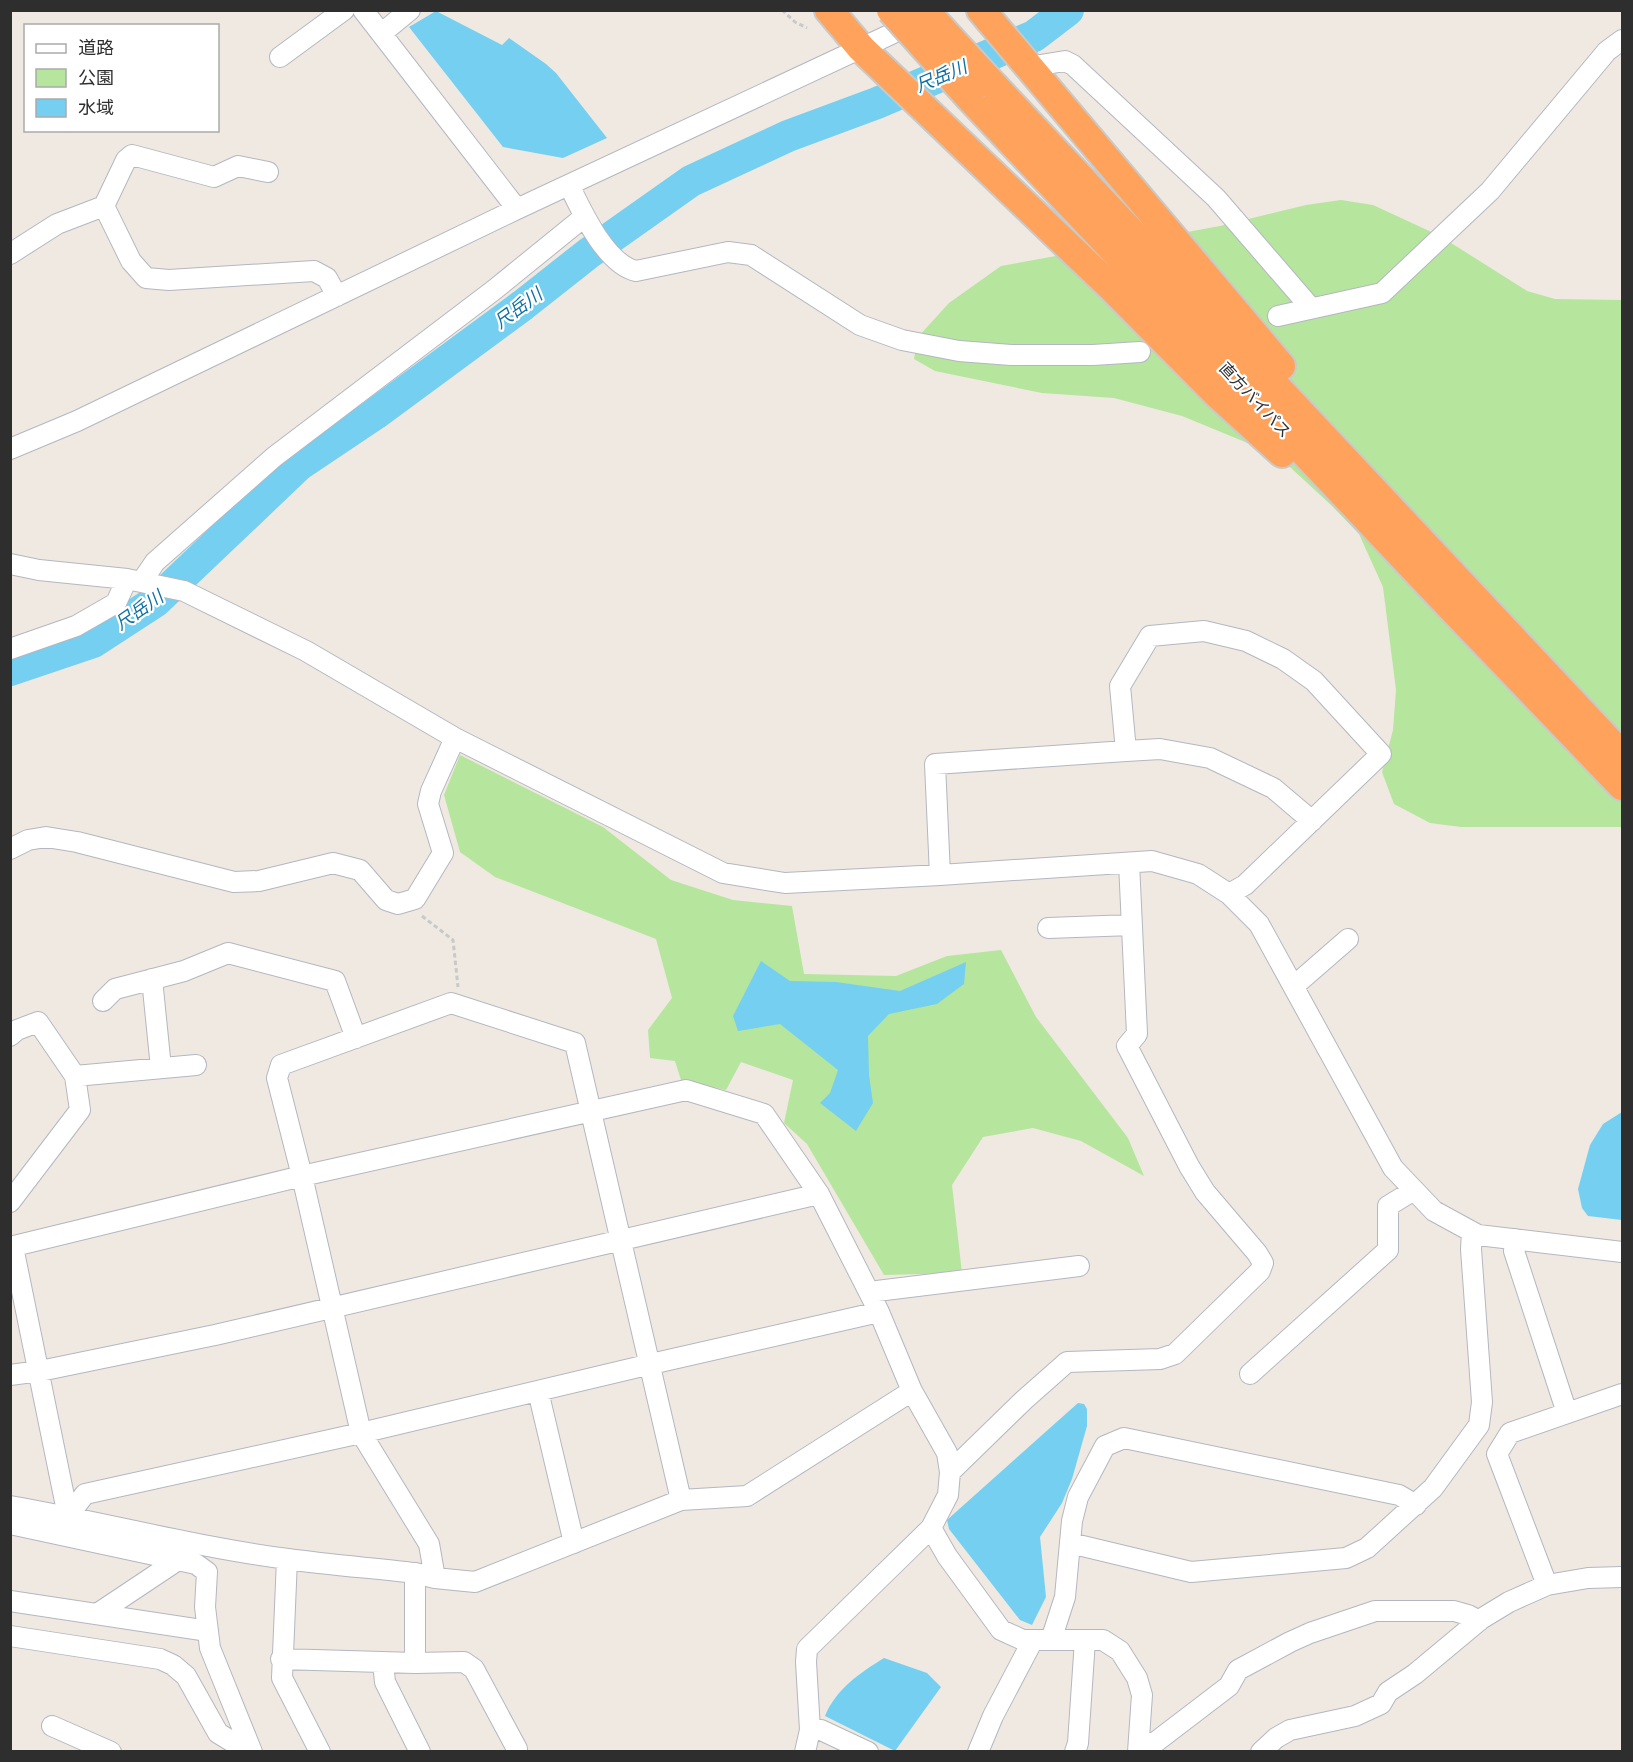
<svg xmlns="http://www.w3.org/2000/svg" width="1633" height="1762" viewBox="0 0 1633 1762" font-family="'Work Sans','Noto Sans JP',sans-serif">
<rect width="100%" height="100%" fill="#efe9e1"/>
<path fill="#b6e59e" d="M1341 200 1373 205 1440 236 1527 291 1555 299 1622 300V827H1461L1430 823 1394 804 1382 772 1393 730 1396 690 1383 587 1359 534 1332 506 1277 455 1182 416 1114 398 1042 393 935 371 914 359 918 337 949 303 1001 266 1220 226 1306 205Z
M460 755 603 827 671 880 733 900 792 906 804 974 896 976 947 956 1001 950 1036 1017 1128 1138 1144 1176 1081 1141 1033 1128 983 1137 952 1185 962 1273 884 1275 807 1144 784 1123 793 1080 741 1062 726 1090 681 1080 675 1061 650 1058 648 1030 672 998 656 939 495 877 460 852 444 795Z"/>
<path fill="#75cff0" d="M436 11 502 45 509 38 546 64 556 73 607 138 563 158 503 147 409 27Z
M761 961 790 981 836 982 900 991 966 962 964 984 937 1004 889 1014 868 1036 869 1075 873 1103 856 1131 820 1103 830 1093 838 1070 780 1024 738 1031 733 1016Z
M1622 1112V1220L1588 1216 1582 1208 1578 1189 1590 1145 1603 1124Z
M1078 1403 1084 1404 1087 1409V1426L1072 1479 1062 1503 1040 1537 1046 1597 1032 1625 1020 1620 949 1529 947 1520Z
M884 1658 927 1673 941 1687 895 1751 825 1716C836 1689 860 1673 884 1658Z"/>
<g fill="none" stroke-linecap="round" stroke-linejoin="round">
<path stroke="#75cff0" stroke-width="32" d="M10 670 93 642 156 601 299 465 375 414 523 305 589 253 691 181 788 136 877 103 1034 36 1068 10"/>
<defs>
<path id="minor" d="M363 10 517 209
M382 33 410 10
M280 57 344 10
M1028 67 1065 61 1073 65 1216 198 1311 308
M569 185C582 212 606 264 636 271L728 252 751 255 860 325 902 340 959 351 1011 355H1093L1140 352
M104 206 131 261 146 278 169 280 314 271 327 278 337 296
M10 254 57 224 104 206 126 160 132 155 214 177 238 166 268 172
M1278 316 1382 293 1490 191 1607 51 1622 40
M10 449 77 421 517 209 917 22
M10 564 39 570 127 579 184 591 306 651 455 738 723 873 785 883 940 875 1152 861 1198 874 1229 894 1259 924 1393 1168 1434 1211 1478 1235 1622 1252
M142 581 155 562 274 457 494 290 584 217
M10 649 76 626 116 603 127 579
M1126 751 1160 749 1210 758 1273 788 1312 821
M10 849 28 840 46 837 77 842 234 882 259 881 333 863 360 870 386 900 398 904 415 899 443 853 428 804 431 791 455 738
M940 875 935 764 1126 751 1120 686 1150 636 1204 631 1246 641 1283 659 1314 681 1381 754 1245 885 1229 894
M1048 928 1132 925
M152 979 161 1068
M1294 986 1348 939
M103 1001 115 989 184 971 228 953 335 981 356 1038
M10 1036 17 1030 38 1022 75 1076 80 1110 10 1202
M75 1076 196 1065
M1515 1239 1514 1251 1567 1413
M10 1247 302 1176 686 1090 764 1114 819 1194 879 1312 912 1391 947 1453 950 1472 948 1495 931 1528 807 1649 806 1662 810 1730 805 1752
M13 1247 68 1516
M869 1292 1079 1266
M1250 1374 1388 1250V1206L1414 1190
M10 1375 40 1371 215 1335 819 1194
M538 1391 574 1543
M950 1472 1024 1400 1067 1362 1160 1359 1175 1354 1260 1271 1263 1263 1257 1253 1205 1192 1189 1166 1127 1046 1137 1034 1129 863
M10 1506C103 1522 195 1547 288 1559 330 1565 373 1568 415 1573L435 1578 475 1582 681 1500 747 1496 912 1391
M68 1516 85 1494 361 1433 651 1364 879 1312
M10 1524 196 1564 207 1572 205 1607 210 1648 252 1752
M931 1528 947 1556 1001 1630 1023 1640H1103L1120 1651 1137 1678 1142 1695 1138 1752
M1070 1543 1191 1572 1346 1558 1367 1548 1433 1488 1479 1425 1482 1402 1471 1249 1472 1232
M287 1559 282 1678 320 1752
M415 1573V1663
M435 1578 429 1544 361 1433 302 1176 277 1078 281 1065 451 1003 575 1043 681 1500
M1547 1585 1497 1454 1510 1433 1622 1394
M10 1601 208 1631
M97 1614 178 1560
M10 1636 160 1659 173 1665 186 1676 218 1733 249 1752
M1051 1640 1065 1597 1072 1521 1078 1497 1105 1446 1124 1438 1399 1495 1416 1505
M281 1659 415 1663 464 1662 474 1669 517 1749 516 1752
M383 1663 385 1682 420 1752
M52 1726 111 1752
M810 1730H821L868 1752
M1139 1749 1157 1741 1229 1686 1238 1670 1290 1642 1310 1633 1375 1611H1454L1468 1615 1479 1621
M978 1752 993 1716 1033 1640
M1075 1752 1078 1743 1085 1640
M1261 1752 1276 1738 1290 1730 1355 1716 1381 1704 1388 1692 1415 1674 1481 1619 1509 1602 1547 1585 1588 1578 1622 1577"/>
<path id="highway" d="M829 10 861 48 1112 288 1217 394 1282 453
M981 10 1281 366
M995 87 1622 755
M970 98 1437 593 1622 786"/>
</defs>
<use href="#minor" stroke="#b4b7c1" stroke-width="22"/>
<use href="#highway" stroke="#c9c9c9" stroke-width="32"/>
<path stroke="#c9c9c9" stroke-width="3" stroke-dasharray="4.5 3" stroke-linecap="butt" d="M782 10 795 22 807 28
M422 916 453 940 458 987"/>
<use href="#minor" stroke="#fff" stroke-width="20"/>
<use href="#highway" stroke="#ffa35c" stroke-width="28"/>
<defs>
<path id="highway-bridge" d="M891 10 970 98
M924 10 995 87"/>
</defs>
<use href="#highway-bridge" stroke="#c9c9c9" stroke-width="32" stroke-linecap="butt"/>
<use href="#highway-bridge" stroke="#ffa35c" stroke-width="28"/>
</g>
<g text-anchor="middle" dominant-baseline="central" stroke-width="4.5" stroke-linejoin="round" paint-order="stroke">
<g font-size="16" fill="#2e2e2e" stroke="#fff">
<text transform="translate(1255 400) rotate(47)">直方バイパス</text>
</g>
<g font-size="18" font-style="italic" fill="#0d6fa3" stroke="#fff">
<text transform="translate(941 76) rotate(-23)">尺岳川</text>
<text transform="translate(518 308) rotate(-36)">尺岳川</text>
<text transform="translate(139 610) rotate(-35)">尺岳川</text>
</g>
</g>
<rect width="1633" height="1762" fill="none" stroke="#2e2e2e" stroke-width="24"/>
<rect x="24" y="24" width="195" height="108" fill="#ffffff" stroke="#ababab" stroke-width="1.5"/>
<rect x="36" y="44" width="30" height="9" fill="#ffffff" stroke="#ababab" stroke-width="1.5"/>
<text x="78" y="54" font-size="18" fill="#2e2e2e">道路</text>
<rect x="36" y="69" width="30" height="18" fill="#b6e59e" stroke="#ababab" stroke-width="1.5"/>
<text x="78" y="84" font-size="18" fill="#2e2e2e">公園</text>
<rect x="36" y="99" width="30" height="18" fill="#75cff0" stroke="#ababab" stroke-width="1.5"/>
<text x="78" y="114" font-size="18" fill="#2e2e2e">水域</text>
</svg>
